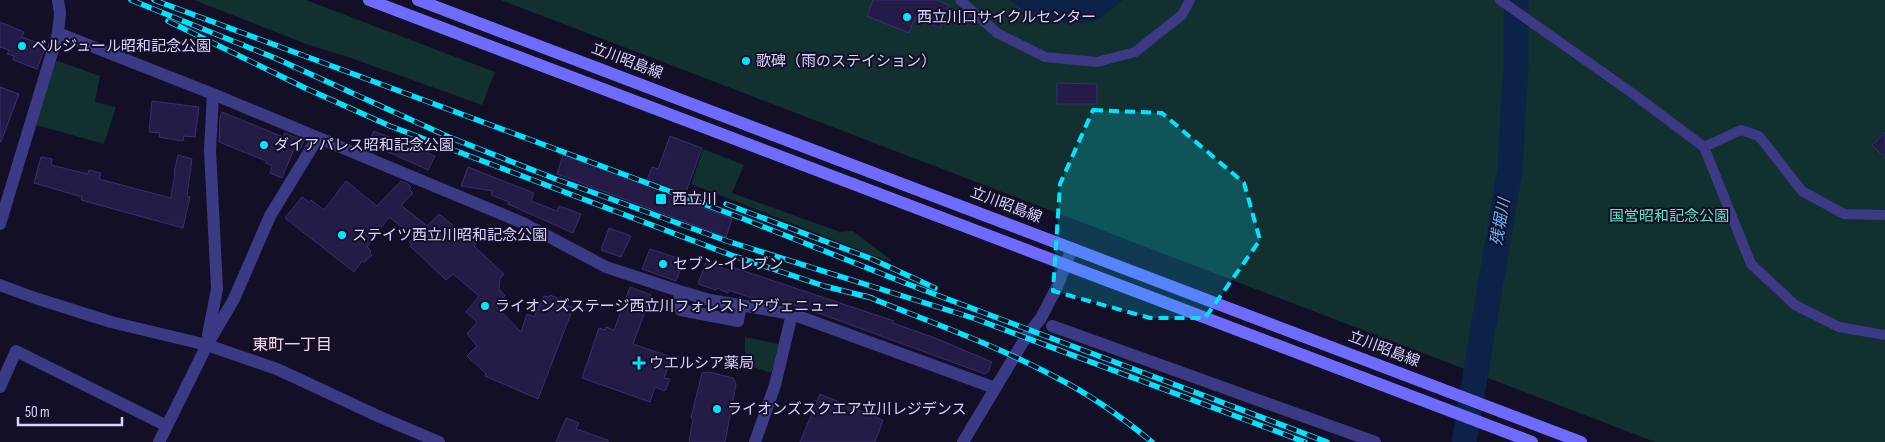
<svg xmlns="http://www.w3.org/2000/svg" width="1885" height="442" viewBox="0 0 1885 442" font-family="'Sofia Sans Condensed','Noto Sans JP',sans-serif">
<rect width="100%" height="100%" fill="#130f26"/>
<path fill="#12302f" d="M194 0H306L495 72 482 105 348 57 309 45Z
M501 0H1885V442H1655Z
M55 60 100 76 95 102 116 107 104 144 36 125Z
M703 149 744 165 732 193 840 232 853 231 891 260 890 262 691 184Z
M745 337 779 344 771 373 745 364Z"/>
<path fill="#0c2248" d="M1010 0H1123L1095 22 1067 24 1024 11Z"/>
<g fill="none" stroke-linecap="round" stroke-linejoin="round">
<path stroke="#0c2248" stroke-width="25" d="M1464 442 1510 169 1516 64V0"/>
</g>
<path fill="#241b47" stroke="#3b2d73" d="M873 0H936L949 5 940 28 915 18 909 33 867 16Z
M0 22 24 32 22 37 43 45 44 50 37 69 13 60 14 56 7 54 9 50 0 47Z
M1057 83 1097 84V104H1057Z
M0 87 19 94 1 142H0Z
M152 101 199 107 195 137 184 136 183 141 159 137 160 133 149 132Z
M222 112 283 137 285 133 304 141 299 151 294 149 282 178 270 173 272 166 266 163V161L219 142 220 118Z
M374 131 435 156 428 170 368 143Z
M1885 132V158L1872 145Z
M670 136 702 148 683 200 732 219 726 237 557 174 563 155 645 185 652 167 658 169Z
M178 155 192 159 187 196 190 197 183 228 81 200 82 197 34 183 41 157 52 159 51 165 88 174 89 170 101 173 99 179 171 198 175 172H174Z
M468 167 534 193 531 201 557 211 559 206 581 214 573 233 508 204 509 202 491 195 492 191 461 186Z
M346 181 377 206 401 181 408 184 411 187 409 189 413 193 401 205 427 226 439 214 476 244 474 246 504 274 500 279 499 289 505 296 496 306 521 332 527 314 534 317 544 296 549 297 550 295 562 300 561 303 573 308 538 399 485 376 486 374 467 356 477 346 467 334 477 322 466 312 479 296 453 274 446 280 410 246 412 244 409 242 415 237 389 217 367 247 371 251 370 253 372 255 364 262 362 261 354 272 285 218 302 197 309 202 311 200 324 210Z
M609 228 631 236 621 257 601 250Z
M650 249 684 260 676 281 642 269Z
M706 262 731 271 732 267 894 321 893 323 935 338 992 362 988 372 985 374 802 307 749 297 728 290V293L717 288 716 290 698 284Z
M630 287 651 295 633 344 668 356 667 359 671 360 664 378 670 379 665 391 655 387 650 402 582 378 599 328 605 330 606 327 614 330Z
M709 372 733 378 736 384 725 442H689L693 419 691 418 702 373Z
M820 394 883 420 875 442H800Z
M566 418 579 423 576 429 608 440V442H556Z"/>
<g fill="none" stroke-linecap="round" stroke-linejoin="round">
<path stroke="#3d3a85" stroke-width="10" d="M960 0 997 33 1045 57 1097 62 1135 52 1182 15 1190 0
M1500 0 1632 93 1704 147 1741 130 1759 136 1802 191 1844 214 1885 215
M1704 147 1751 264 1795 305 1839 327 1885 335"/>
<path stroke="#3d3a85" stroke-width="12" d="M58 33 213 94 523 223 606 267 679 291 710 300 792 314 995 388
M0 224 58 33 60 13 58 0
M0 285 35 298 111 322 207 345 277 369 380 417 439 442
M679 291 681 310 738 321 741 305
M1052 326 1375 442
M208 335 217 289 210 150 213 94
M0 387 16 351 167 426
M159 442 207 345 234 299 270 216 317 139
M755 442 775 385 792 314"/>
<path stroke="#3d3a85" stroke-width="12" d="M963 442 1026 337 1041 318 1058 285 1072 248"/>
<path stroke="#6f6bff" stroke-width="12" d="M369 0 1532 442
M418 0 1581 442"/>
<defs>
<path id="rail" d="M131 0 275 58 449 137 553 178 727 241 973 318 1305 442
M154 0 744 219 905 283 1327 442
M168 21 305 88 390 126 731 255 824 286 872 298
M726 204 872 259 935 288
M866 296C932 323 999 346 1061 380 1094 397 1124 419 1152 442"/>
</defs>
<use href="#rail" stroke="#00e5ff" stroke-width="5.5"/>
<use href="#rail" stroke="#130f26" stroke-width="4" stroke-dasharray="11" stroke-linecap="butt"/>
</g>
<path fill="#00e5ff" fill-opacity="0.2" stroke="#00e5ff" stroke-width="4" stroke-dasharray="10 6" stroke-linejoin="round" d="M1093 110 1162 113 1244 183 1260 240 1205 318H1150L1053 291 1060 184Z"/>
<g fill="#00e5ff" stroke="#130f26" stroke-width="2">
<circle cx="907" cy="17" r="5"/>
<circle cx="22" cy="46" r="5"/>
<circle cx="746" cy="61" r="5"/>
<circle cx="264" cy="145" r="5"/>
<rect x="655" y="193" width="12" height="12" rx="2.5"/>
<circle cx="342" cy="235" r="5"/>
<circle cx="663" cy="264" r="5"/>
<circle cx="485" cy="306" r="5"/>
<path d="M636.5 355.5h5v5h5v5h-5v5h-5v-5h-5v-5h5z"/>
<circle cx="717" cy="409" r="5"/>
</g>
<g text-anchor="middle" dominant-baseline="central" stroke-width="4" stroke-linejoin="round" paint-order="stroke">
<g font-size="15" fill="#d9d4ff" stroke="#130f26" text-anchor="start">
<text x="917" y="17">西立川口サイクルセンター</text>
<text x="32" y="46">ベルジュール昭和記念公園</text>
<text x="756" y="61">歌碑（雨のステイション）</text>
<text x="274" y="145">ダイアパレス昭和記念公園</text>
<text x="672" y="199">西立川</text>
<text x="352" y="235">ステイツ西立川昭和記念公園</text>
<text x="673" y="264">セブン-イレブン</text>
<text x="495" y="306">ライオンズステージ西立川フォレストアヴェニュー</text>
<text x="649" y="363">ウエルシア薬局</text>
<text x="727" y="409">ライオンズスクエア立川レジデンス</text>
</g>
<g font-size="15" fill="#d9d4ff" stroke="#130f26">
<text transform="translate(627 61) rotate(21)">立川昭島線</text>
<text transform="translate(1006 205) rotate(21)">立川昭島線</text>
<text transform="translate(1384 349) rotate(21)">立川昭島線</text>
</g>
<g font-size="15" fill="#5fe0c0" stroke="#130f26">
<text x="1669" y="216">国営昭和記念公園</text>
</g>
<g font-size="16" font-style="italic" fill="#62b6ff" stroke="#130f26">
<text transform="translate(1501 222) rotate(-80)">残堀川</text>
</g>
<g font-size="16" fill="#ffd6f0" stroke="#130f26">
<text x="292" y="345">東町一丁目</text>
</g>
</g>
<path d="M18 417v8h104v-8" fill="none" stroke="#d9d4ff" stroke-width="2.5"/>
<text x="25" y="417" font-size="15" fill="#d9d4ff" stroke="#130f26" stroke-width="4" paint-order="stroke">50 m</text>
</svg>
